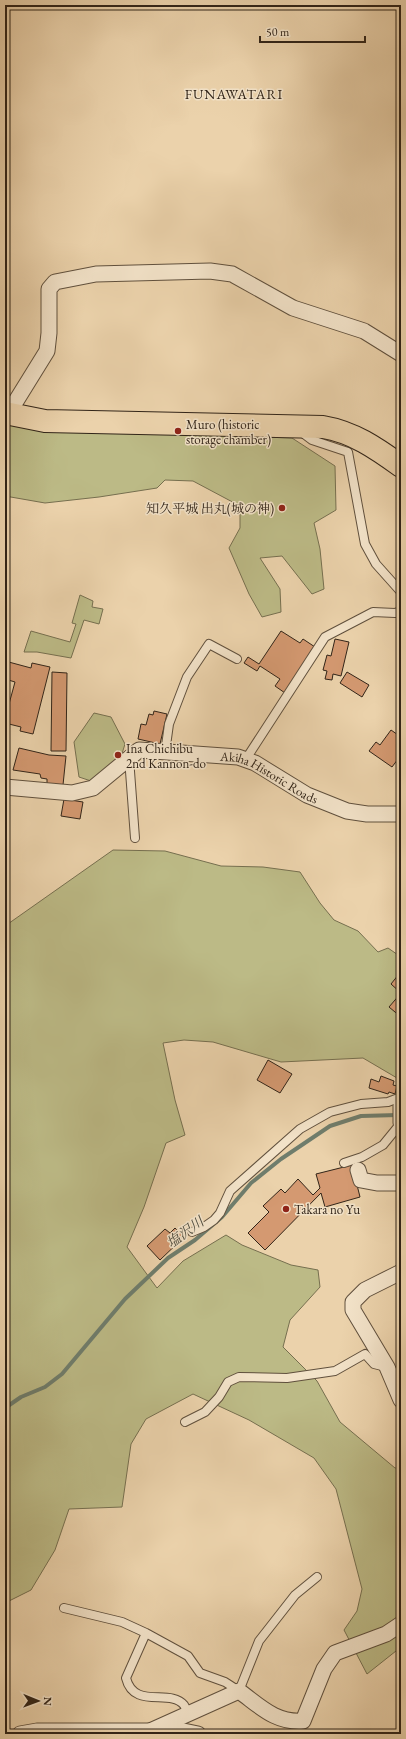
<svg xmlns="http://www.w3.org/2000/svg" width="406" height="1739" viewBox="0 0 406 1739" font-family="'EB Garamond','Noto Serif JP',serif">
<rect width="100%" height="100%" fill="#ebd2ab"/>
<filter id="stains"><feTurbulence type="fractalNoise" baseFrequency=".005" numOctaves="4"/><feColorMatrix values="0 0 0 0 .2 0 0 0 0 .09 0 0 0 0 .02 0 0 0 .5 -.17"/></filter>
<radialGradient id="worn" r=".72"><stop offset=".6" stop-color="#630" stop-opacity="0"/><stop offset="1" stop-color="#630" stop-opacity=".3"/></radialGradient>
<path fill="#bcba86" stroke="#766f4f" d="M5 424 142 433 292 438 335 466 336 510 314 523 320 549 324 589 312 594 282 556 260 558 280 589 281 612 262 617 249 594 229 548 240 528V506L193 481 165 480 157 488 99 497 45 503 5 496Z
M80 595 93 601 92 607 103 609 99 624 84 620 71 658 37 652H24L31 631 70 642 76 624 72 623Z
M94 713 111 717 125 744 120 760 91 781 79 777 74 742Z
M113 850 165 851 221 866 263 867 300 872 320 903 334 920 358 931 378 952 388 948 401 957V1083L397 1078 363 1058 281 1062 213 1042 184 1040 163 1043 175 1100 185 1135 166 1143 144 1207 127 1247 157 1288 183 1261 226 1235 242 1245 291 1265 318 1270 320 1287 290 1320 283 1347 317 1381 340 1422 395 1468H401V1647L367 1674 344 1630 357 1611 362 1589 336 1489 314 1458 249 1420 193 1394 146 1419 131 1444 122 1507 69 1509 55 1550 31 1590 5 1603V926Z"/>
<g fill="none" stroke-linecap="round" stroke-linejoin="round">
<path stroke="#6f7d6c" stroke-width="4" d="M5 1408 21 1397 45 1387 62 1374 125 1299 168 1258 195 1240 222 1217 251 1183 281 1159 330 1126 361 1116 398 1115"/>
</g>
<path fill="#d49971" stroke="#312418" d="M281 631 300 643 303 639 315 647 285 693 275 686 280 679 260 666 257 671 244 663 248 657 259 664Z
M335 639 349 642 341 676 333 674 332 680 325 679 327 671 323 670 327 655 331 656Z
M5 661 31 668 32 663 50 667 33 734 20 731 21 727 5 723V703L9 704 15 682 5 679Z
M52 672 67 673 66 751H51Z
M347 672 369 685 362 697 340 683Z
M154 711 167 714 160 744 138 739 141 724 146 725 149 714 153 715Z
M391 730 401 737V755L392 767 369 751 376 742 380 745Z
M19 748 49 755 66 756 63 785H47V779L41 778 40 774 13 770Z
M119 751 122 757 118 759 115 753Z
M64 799 83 802 80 819 61 816Z
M399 974 401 975V1017L389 1007 401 993 391 984Z
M268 1060 292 1074 280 1093 257 1080Z
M381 1076 394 1081 393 1085 397 1086 395 1094 389 1092 388 1094 369 1088 371 1079 379 1082Z
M352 1165 360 1197 325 1207 321 1193 265 1250 248 1233 269 1212 263 1206 281 1189 285 1193 298 1179 313 1195 320 1188 316 1174Z
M175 1228 184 1237 160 1260 147 1246 165 1229 170 1233Z"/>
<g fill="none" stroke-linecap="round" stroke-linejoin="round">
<defs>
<path id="lane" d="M300 431 312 440 348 452 365 544 376 564 401 592
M165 753 169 724 187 677 209 644 237 659
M129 758 135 838
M246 759 325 637 373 612 395 613 401 611
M344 1163 362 1157 383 1145 401 1123
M192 1232 204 1227 214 1220 220 1213 230 1191 300 1129 330 1112 361 1104 388 1102 401 1097
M185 1422 205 1412 219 1397 228 1382 239 1377 287 1378 335 1371 365 1354 374 1364 386 1367
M64 1608 122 1622 146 1633 188 1656 200 1673 225 1682 239 1691 259 1641 295 1595 317 1577
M146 1633 126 1678C134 1710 170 1688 184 1705 186 1708 187 1711 188 1714"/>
<g id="street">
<path d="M8 414 47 351 49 333V289L55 282 96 274 210 271 232 274 293 308 364 331 401 354"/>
<path id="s1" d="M5 787 72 793 93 788 139 750 238 757 255 763 307 795 347 811 367 814H401"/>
<path d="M401 1123V1105"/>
<path d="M358 1170 361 1180 377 1183H401"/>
<path d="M401 1272 365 1290 353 1302V1310L387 1367 401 1400"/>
<path d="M20 1734 37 1731H150L174 1729 198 1734"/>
<path d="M149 1734 150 1731 239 1691C260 1706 275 1723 303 1721L324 1669 335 1653 386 1634 401 1624"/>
</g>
<path id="highway" d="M5 413 45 421 323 427C353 432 376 448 401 466"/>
</defs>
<use href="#lane" stroke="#60503d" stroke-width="10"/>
<use href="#street" stroke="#60503d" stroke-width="17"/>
<use href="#highway" stroke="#312418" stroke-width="24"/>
<use href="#lane" stroke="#f2e2c8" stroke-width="8"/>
<use href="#street" stroke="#f2e2c8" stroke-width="15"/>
<use href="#highway" stroke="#ebd2ab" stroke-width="22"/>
</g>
<g fill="#8f2418" stroke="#f2e2c8" stroke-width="1.5">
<circle cx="178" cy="431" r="4"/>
<circle cx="282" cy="508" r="4"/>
<circle cx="118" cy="755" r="4"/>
<circle cx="286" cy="1209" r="4"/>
</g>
<g text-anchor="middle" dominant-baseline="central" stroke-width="3" stroke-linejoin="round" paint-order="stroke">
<g font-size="13" fill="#312418" stroke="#f2e2c8" text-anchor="start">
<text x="186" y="424">Muro (historic<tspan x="186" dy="15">storage chamber)</tspan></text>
<text x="274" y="508" text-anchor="end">知久平城 出丸(城の神)</text>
<text x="126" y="748">Ina Chichibu<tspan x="126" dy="15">2nd Kannon-do</tspan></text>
<text x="294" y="1209">Takara no Yu</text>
</g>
<g font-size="13" fill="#312418" stroke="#f2e2c8">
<text stroke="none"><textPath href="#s1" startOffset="284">Akiha Historic Roads</textPath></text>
</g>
<g font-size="14" letter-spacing="1" fill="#312418" stroke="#f2e2c8">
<text x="234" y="94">FUNAWATARI</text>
</g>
<g font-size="14" font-style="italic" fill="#4b493b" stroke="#f2e2c8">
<text transform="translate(185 1232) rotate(-36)">塩沢川</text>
</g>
</g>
<rect width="406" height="1739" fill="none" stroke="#ebd2ab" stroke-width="20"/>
<rect x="6" y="6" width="394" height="1727" fill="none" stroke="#312418" stroke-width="2"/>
<rect x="10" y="10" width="386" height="1719" fill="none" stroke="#312418"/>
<g transform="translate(38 1701) rotate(91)" stroke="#f2e2c8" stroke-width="3" paint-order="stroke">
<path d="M0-3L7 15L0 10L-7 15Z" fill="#312418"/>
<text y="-6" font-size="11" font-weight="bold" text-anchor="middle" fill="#312418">N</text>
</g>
<path d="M260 36v6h105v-6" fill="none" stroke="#312418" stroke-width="2"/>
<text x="266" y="36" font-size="12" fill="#312418" stroke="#f2e2c8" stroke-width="3" paint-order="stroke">50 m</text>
<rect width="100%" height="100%" filter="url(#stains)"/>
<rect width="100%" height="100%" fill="url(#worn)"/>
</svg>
